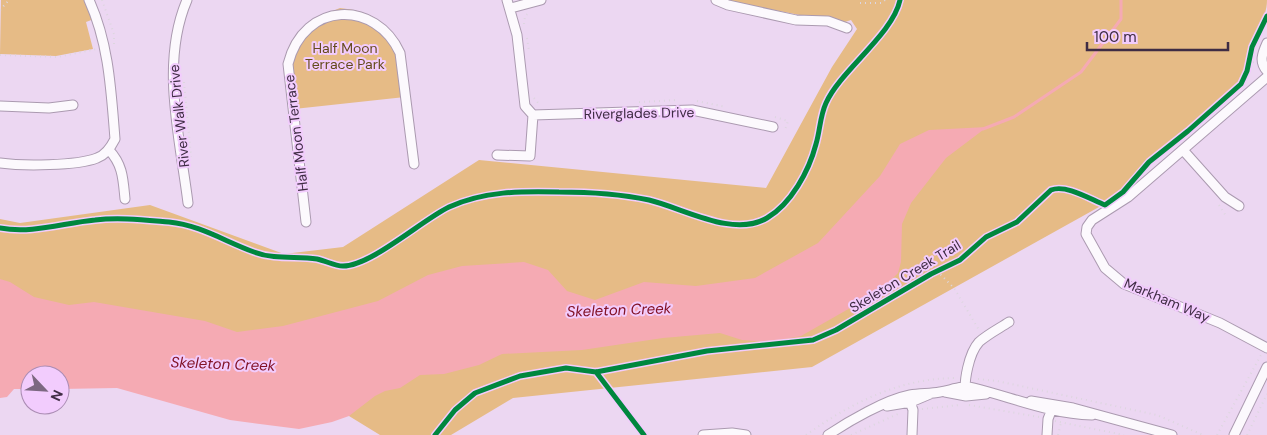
<svg xmlns="http://www.w3.org/2000/svg" width="1267" height="435" viewBox="0 0 1267 435" font-family="'DM Sans',sans-serif">
<rect width="100%" height="100%" fill="#ecd7f2"/>
<path fill="#e6bb86" d="M1 0H84L94 19 86 22 93 49 56 56 0 54Z
M722 0H1267C1267 20 1253 33 1248 52 1246 62 1246 73 1240 82L1146 163 1126 187 1108 202 812 367 513 398 451 435H380L349 416 301 366 0 345V219L20 223 150 205 284 254 343 247 479 160 766 188 832 67 857 29 851 20 842 23Z
M340 8C401 15 396 47 405 97L294 109 291 52 325 14Z"/>
<path fill="#f5aab3" d="M987 127 946 158 911 203 902 224 901 262 898 273 880 291 801 336 768 342 742 340 720 333 663 338 582 350 502 354 479 365 444 374 420 375 400 388 385 391 375 396 349 416 332 422 299 429 230 420 117 388 60 389V375H30V389H14L7 397 0 398V279L10 282 34 297 69 305 94 302 205 321 237 332 283 326 378 301 428 275 462 266 524 262 548 270 567 291 595 300 644 282 696 286 755 278 818 243 880 176 900 144 929 130Z"/>
<g fill="none" stroke-linecap="round" stroke-linejoin="round">
<path stroke="#f5aab3" stroke-width="3" d="M983 129 1014 117 1081 72 1121 19V0"/>
<defs>
<path id="minor" d="M187 0C160 63 180 138 188 203
M507 0 517 35 525 106 533 115 692 110 773 127
M716 0 728 5 796 20 828 21 847 28
M511 8 541 0
M1267 43C1262 54 1259 62 1267 71
M1267 77 1128 197 1092 220 1087 227 1086 234 1105 268 1124 284 1220 323 1267 348
M0 106 49 108 73 105
M109 150C123 165 123 179 125 199
M1183 150 1225 197 1239 206
M497 155 530 156 533 115
M0 163C22 166 77 166 97 158 106 155 111 147 115 139 111 90 109 44 89 0
M306 222 288 64C304 0 376 0 400 53L414 164
M945 392 966 396 986 394
M966 396C963 382 969 353 979 342 988 334 1000 328 1009 322
M909 399 913 410 912 435
M1031 401 1073 408 1172 435
M887 406 911 402 930 394
M703 435 732 433 746 435
M828 435C849 421 885 400 910 395 920 393 930 394 940 392 952 390 962 385 974 388 1014 398 1051 414 1092 415
M1047 435 1048 419 1053 406
M1234 435 1267 367"/>
</defs>
<use href="#minor" stroke="#ab9ab0" stroke-width="11"/>
<path stroke="#ddd6df" stroke-width="2" stroke-dasharray="1 4" stroke-linecap="butt" d="M102 0 114 34V47
M860 3H881L885 0
M0 10 9 0
M524 24 525 16 530 12
M527 38 529 51
M0 55 57 57 97 49
M1248 63 1255 62
M184 82 191 157
M534 98 540 105
M697 101 726 107
M639 102 677 100
M775 117 788 121 785 130
M1219 205 1226 216
M937 271 954 288 979 330
M978 379 997 381 1157 415 1203 435
M969 405 1039 417
M922 409 960 405
M1055 421 1124 435
M806 435C851 403 900 378 956 378
M851 435 898 414
M1058 435 1061 423
M1217 435 1261 355
M1247 435 1267 394"/>
<use href="#minor" stroke="#fcf9fd" stroke-width="9"/>
<defs>
<path id="cycleway" d="M0 228C32 234 63 223 95 220 119 217 145 220 169 222 200 225 226 242 254 252 275 260 296 256 317 259 326 261 335 266 343 266 371 266 422 220 449 207 484 191 521 191 559 192 588 192 620 194 649 200 683 208 733 238 767 218 791 204 809 171 816 144 820 131 820 116 826 103 840 71 893 34 900 0
M596 372 644 435
M435 435 455 410 475 393 520 376 566 368 596 372 707 351 813 340 836 330 931 274 960 260 986 237 1017 222 1051 190C1066 184 1090 199 1105 205L1123 192 1149 162 1188 131 1241 84 1247 71 1252 47 1267 16"/>
</defs>
<use href="#cycleway" stroke="#f2ccfd" stroke-width="8"/>
<use href="#cycleway" stroke="#00873e" stroke-width="5"/>
</g>
<g text-anchor="middle" dominant-baseline="central" stroke-width="4" stroke-linejoin="round" paint-order="stroke">
<g font-size="14" fill="#654b1c" stroke="#f2ccfd">
<text x="345" y="48">Half Moon<tspan x="345" dy="16">Terrace Park</tspan></text>
</g>
<g font-size="14" fill="#3f2c44" stroke="#f2ccfd">
<text transform="translate(639 113) rotate(-1)">Riverglades Drive</text>
<text transform="translate(179 116) rotate(-96)">River Walk Drive</text>
<text transform="translate(296 133) rotate(-97)">Half Moon Terrace</text>
<text transform="translate(905 276) rotate(-31)">Skeleton Creek Trail</text>
<text transform="translate(1167 300) rotate(23)">Markham Way</text>
</g>
<g font-size="15" font-style="italic" fill="#821226" stroke="#f2ccfd">
<text transform="translate(619 310) rotate(-2)">Skeleton Creek</text>
<text transform="translate(223 364) rotate(2)">Skeleton Creek</text>
</g>
</g>
<g transform="translate(45 390) rotate(115)"><circle r="24" fill="#f2ccfd" stroke="#aa8cb3"/>
<path d="M0-4L9 19L0 12L-9 19Z" fill="#7c6881"/>
<text y="-8" font-size="14" font-weight="bold" text-anchor="middle" fill="#3f2c44">N</text>
</g>
<path d="M1087 42v8h141v-8" fill="none" stroke="#3f2c44" stroke-width="2.5"/>
<text x="1094" y="42" font-size="15" fill="#3f2c44" stroke="#f2ccfd" stroke-width="4" paint-order="stroke">100 m</text>
</svg>
